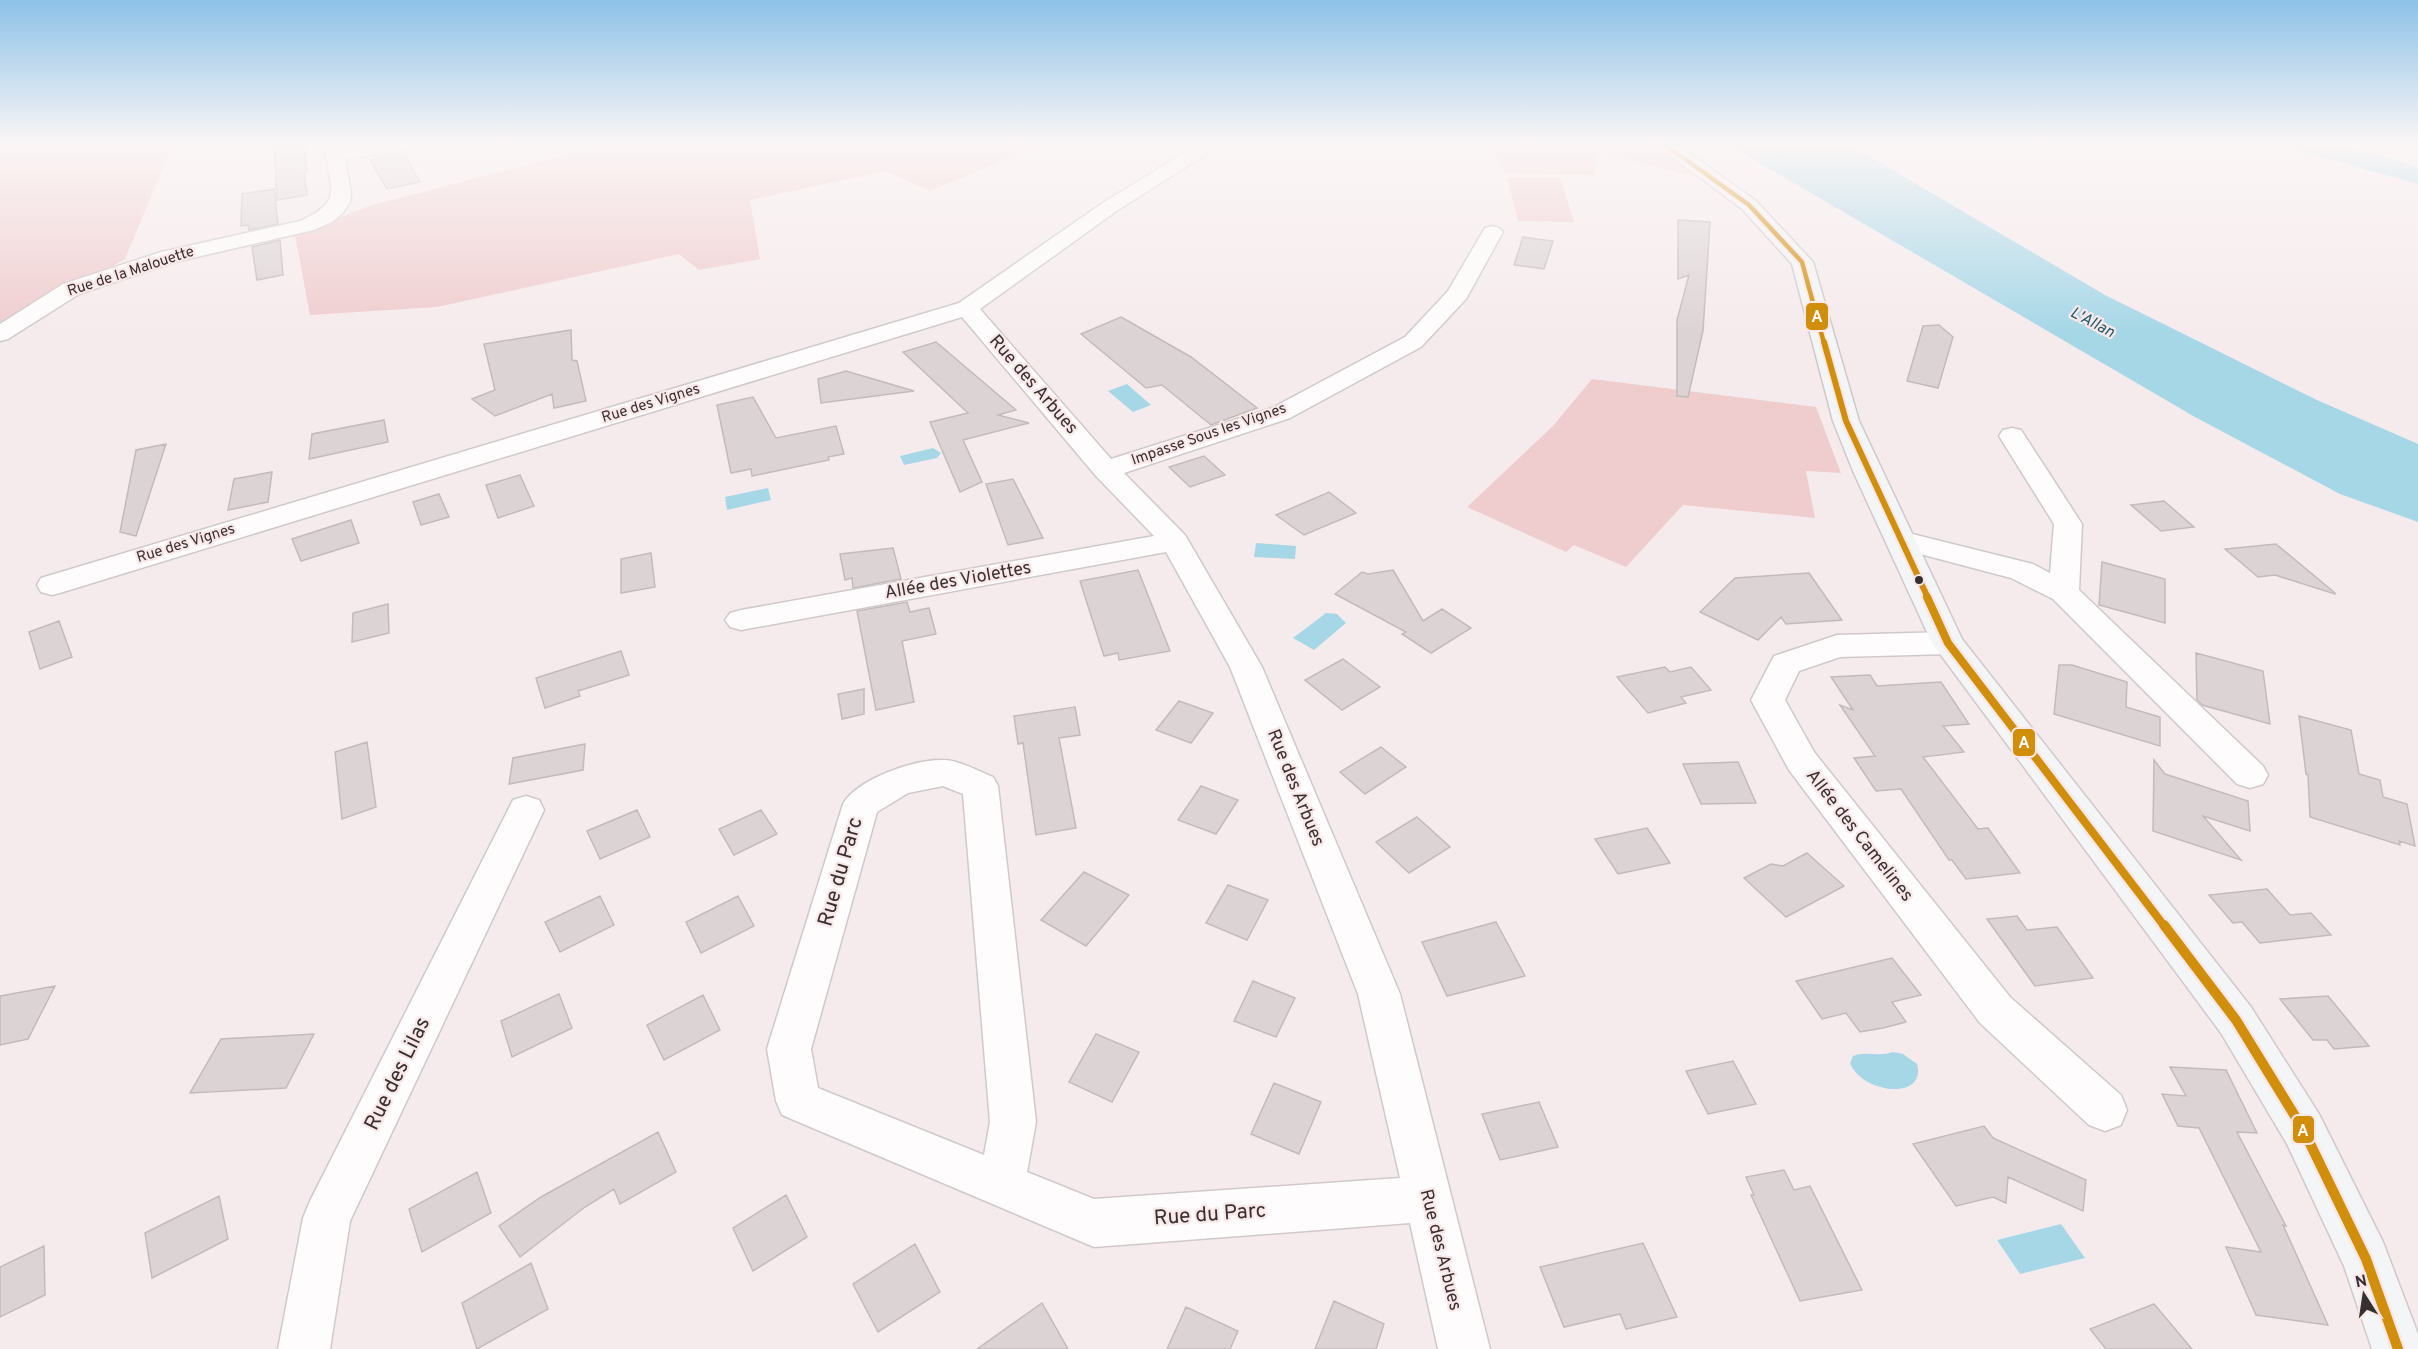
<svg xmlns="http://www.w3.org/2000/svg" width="2418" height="1349" viewBox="0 0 2418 1349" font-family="Overpass,sans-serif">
<rect width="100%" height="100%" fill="#f6ebec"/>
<path fill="#efccce" d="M0 144H173L125 259 0 329Z
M608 144H1042L930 191 886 171 750 200 760 259 699 270 679 254 437 307 310 315 295 235 372 205Z
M1489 144H1655L1707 180 1598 152 1594 175 1505 173Z
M1507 177 1560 178 1574 222 1518 221Z
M1592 379 1816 407 1841 473 1806 471 1815 518 1683 505 1626 567 1574 545 1566 552 1467 507 1553 426Z"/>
<path fill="#a6d7e7" d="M1727 144H1848L2105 295 2317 400 2418 444V522L2340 494 2195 417Z
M2274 144H2338L2418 167V184Z
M1127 384 1151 405 1133 412 1108 391Z
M933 448 941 453 937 458 904 465 900 456Z
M768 488 771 500 727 510 725 497Z
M1256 543 1296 546 1295 559 1254 557Z
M1326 613 1337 614 1346 623 1314 650 1293 638Z
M1893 1052 1903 1054 1917 1064C1927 1101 1862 1094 1850 1063L1853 1056C1866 1051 1879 1057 1893 1052Z
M2061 1224 2085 1258 2020 1274 1997 1240Z"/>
<path fill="#dcd3d4" stroke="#c3bbbb" stroke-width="1.5" d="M274 144H304L307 171 304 172 307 195 277 200Z
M396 154 399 157 405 156 420 182 387 189 370 160Z
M274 189 278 224 249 230 248 225 241 226 242 194Z
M1678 220 1710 222 1703 331 1688 397 1677 396V320L1689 275 1678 279Z
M1523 237 1553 241 1544 269 1514 265Z
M280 240 283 275 257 280 252 247Z
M1121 317 1191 357 1257 408 1211 425 1162 385 1146 388 1081 334Z
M1939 325 1953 337 1938 388 1907 381 1923 326Z
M571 330 572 360 577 361 586 401 554 408 552 394 495 416 472 399 495 390 484 344Z
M936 342 1016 410 998 415 1029 423 963 440 982 482 960 492 930 422 968 413 903 352Z
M846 371 914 391 821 403 818 379Z
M753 397 776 438 836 426 844 454 828 457 829 460 752 476 751 469 731 473 717 405Z
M384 420 388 442 309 459 312 434Z
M166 444 136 536 120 532 136 450Z
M1204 456 1225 475 1190 487 1169 467Z
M272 472 268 502 228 510 234 479Z
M520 475 534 506 498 518 486 485Z
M1013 479 1043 538 1008 545 986 484Z
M1329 492 1356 513 1304 535 1276 515Z
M439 494 449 517 421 525 413 502Z
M2164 501 2194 527 2161 531 2131 505Z
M351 520 359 543 301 561 292 539Z
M2276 544 2335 593V594L2275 575 2258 577 2225 549Z
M893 548 901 579 853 588 852 578 845 580 840 554Z
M651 553 655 587 621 593V559Z
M2102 562 2165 579V623L2099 605Z
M1138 570 1170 651 1119 660 1118 653 1104 656 1080 581Z
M1393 570 1423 621 1442 609 1471 628 1431 653 1402 634 1406 632 1335 594 1362 572 1368 574Z
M1809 573 1842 620 1786 624 1781 617 1758 640 1700 612 1735 578Z
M907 602 910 612 929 608 936 634 902 641 914 702 876 710 857 611Z
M388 604 389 633 352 642 353 613Z
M59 621 72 657 40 669 29 632Z
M621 651 629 675 578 691 580 696 545 708 536 678Z
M2196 653 2263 671 2270 724 2202 705 2197 700Z
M1343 659 1380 687 1342 710 1305 680Z
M2059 665H2072L2127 682 2126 707 2160 717V746L2054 714Z
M1665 667 1670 672 1691 667 1711 690 1681 697 1686 703 1648 713 1617 677Z
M1870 675 1877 686 1941 682 1969 724 1943 726 1964 752 1923 757 1978 829 1988 828 2020 873 1966 879 1952 860H1949L1901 789 1876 791 1854 758 1875 756 1840 705 1853 710 1831 677Z
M864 689V714L842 719 838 694Z
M1179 701 1213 713 1191 743 1156 730Z
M1075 707 1080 735 1059 738 1076 828 1036 835 1023 743 1018 744 1014 716Z
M2299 716 2351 730 2359 774 2380 780 2383 797 2407 804 2415 846 2399 841 2400 845 2310 817 2308 775 2306 774Z
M367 742 376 807 342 819 335 752Z
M585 744 583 770 509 784 513 758Z
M1381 747 1406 767 1365 794 1340 772Z
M2154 760 2165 774 2248 801 2250 831 2203 816 2241 860 2153 831Z
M1738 762 1756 803 1701 804 1683 764Z
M1201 786 1238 800 1216 834 1178 820Z
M637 810 650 837 600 859 587 831Z
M761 810 777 834 734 855 719 829Z
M1417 817 1450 847 1409 873 1376 842Z
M1647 828 1670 863 1618 874 1595 839Z
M1807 853 1844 886 1786 917 1744 878 1771 864 1783 866Z
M1084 872 1129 895 1086 946 1041 920Z
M1228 885 1268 900 1247 940 1206 923Z
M2267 889 2290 915 2311 913 2331 935 2260 943 2242 922 2233 923 2209 895Z
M600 896 614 925 560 952 545 922Z
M738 896 754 926 701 953 686 922Z
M2017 916 2027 930 2057 927 2093 978 2035 986 1987 919Z
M1496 922 1525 976 1447 996 1422 942Z
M1892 958 1921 995 1892 1002 1906 1022 1883 1028 1860 1032 1846 1013 1822 1019 1796 981Z
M1253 981 1295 998 1276 1037 1234 1021Z
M55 986 28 1039 0 1045V996Z
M559 994 572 1028 512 1057 501 1021Z
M703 995 720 1030 664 1060 647 1025Z
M2328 996 2369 1046 2334 1049 2327 1040H2313L2280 999Z
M314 1034 286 1088 190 1093 221 1039Z
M1096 1034 1139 1052 1112 1102 1069 1082Z
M1733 1061 1756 1104 1708 1114 1686 1071Z
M2170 1067 2226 1070 2257 1133 2237 1132 2286 1226 2283 1225 2328 1325 2256 1315 2226 1247 2261 1252 2199 1128 2178 1126 2162 1094 2186 1096Z
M1274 1083 1321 1102 1299 1154 1251 1134Z
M1539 1102 1558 1147 1500 1160 1482 1114Z
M1984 1126 1993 1138 2086 1180 2083 1211 2008 1177 2006 1203 1993 1197 1956 1206 1913 1144Z
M658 1132 676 1172 620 1204 614 1189 585 1207 520 1257 499 1226 541 1197Z
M1784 1170 1794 1190 1810 1186 1862 1290 1800 1301 1751 1195H1754L1746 1177Z
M477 1172 491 1213 422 1252 409 1209Z
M786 1195 807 1237 753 1271 733 1228Z
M219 1196 228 1239 152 1278 145 1233Z
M1643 1243 1677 1317 1626 1329 1620 1314 1564 1327 1540 1267Z
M915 1244 940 1292 878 1332 853 1284Z
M44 1246 45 1295 0 1317V1267Z
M531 1263 548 1309 477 1349 462 1303Z
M1334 1301 1384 1324 1376 1349H1315Z
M1042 1303 1068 1349H977Z
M2154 1304 2192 1349H2106L2090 1329Z
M1186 1307 1238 1331 1230 1349H1167Z"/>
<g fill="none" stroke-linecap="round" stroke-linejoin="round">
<defs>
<path id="street" d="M325 144H343L344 148 367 144H416L414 148 407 150 345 159 351 193 350 202 342 214 332 222 314 230 175 262 79 294 8 339 0 341V324L63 284 161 252 300 221C348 199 327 187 325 144Z
M1199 144H1222L1118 210 980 309 1111 459 1272 408 1405 337 1448 291 1485 228 1492 226 1499 228 1503 232 1466 299 1421 347 1290 418 1124 473 1185 535 1262 667 1400 994 1490 1349H1438L1410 1223 1094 1247 782 1115 776 1101 767 1049 843 804C857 779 915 759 943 760 959 760 978 771 993 777L998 786 1036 1122 1027 1172 1094 1199 1400 1178 1358 994 1230 667 1166 552 741 630 730 627 725 620 730 613 741 610 1154 536 1096 476 962 317 63 592 52 595 41 592 37 585 41 578 959 303 1104 202ZM943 786 963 794 990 1122 984 1155 818 1088 811 1049 877 812 908 793Z
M2012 428 2021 430 2082 524 2079 590 2263 766 2268 775 2263 784 2250 788 2237 784 2053 599 2011 578 1890 546 1885 540 1890 534 1900 531 2033 564 2050 573 2054 524 1999 436 2003 430Z
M1948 632 1959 635 1964 643 1959 651 1948 654 1840 657 1799 671 1785 700 1814 752 2010 997 2121 1095 2127 1110 2121 1125 2105 1131 2089 1125 1980 1023 1789 770 1751 700 1774 656 1837 635Z
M526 796 539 800 544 810 350 1221 330 1349H278L303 1218 310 1201 508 810 513 800Z"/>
<path id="secondary" d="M1655 144H1677L1756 201 1813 262 1859 421 1962 639 2251 1007 2319 1114 2383 1242 2418 1334V1349H2372L2344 1266 2287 1144 2221 1033 1932 643 1853 471 1833 421 1792 264 1742 209Z"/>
</defs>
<use href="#street" stroke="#d1c9c9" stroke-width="3"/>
<use href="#secondary" stroke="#d1c9c9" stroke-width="3"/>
<use href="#street" fill="#fefcfc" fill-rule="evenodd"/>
<use href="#secondary" fill="#f3f5f6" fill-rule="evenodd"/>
<defs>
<path id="bus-1-far3" d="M1664 144 1749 205 1802 262 1824 343"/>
<path id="bus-1-far2" d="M1824 342 1846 421 1928 598"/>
<path id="bus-1-far1" d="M1927 597 1948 643 2165 927"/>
<path id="bus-1" d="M2164 925 2236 1020 2303 1129 2366 1259 2398 1349"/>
</defs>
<use href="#bus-1-far3" stroke="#fae7e8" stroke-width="8"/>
<use href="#bus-1-far2" stroke="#fae7e8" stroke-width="10"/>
<use href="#bus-1-far1" stroke="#fae7e8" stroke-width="13"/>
<use href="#bus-1" stroke="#fae7e8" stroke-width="15"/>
<use href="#bus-1-far3" stroke="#d18e0a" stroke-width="4.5"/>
<use href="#bus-1-far2" stroke="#d18e0a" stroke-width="6"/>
<use href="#bus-1-far1" stroke="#d18e0a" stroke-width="8"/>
<use href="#bus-1" stroke="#d18e0a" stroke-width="10"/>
</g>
<linearGradient id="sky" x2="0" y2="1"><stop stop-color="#8dc2e8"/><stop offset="0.43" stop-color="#fbf6f6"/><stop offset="1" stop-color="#fbf6f6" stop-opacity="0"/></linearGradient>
<rect width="2418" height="333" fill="url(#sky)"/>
<circle fill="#373030" stroke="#fae7e8" stroke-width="2" cx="1919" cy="580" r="5"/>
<g text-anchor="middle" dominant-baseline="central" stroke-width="4.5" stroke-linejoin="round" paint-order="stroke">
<g font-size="15" fill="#373030" stroke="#fae7e8">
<text transform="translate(131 272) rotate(-18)">Rue de la Malouette</text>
<text transform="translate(651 404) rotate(-17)">Rue des Vignes</text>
<text transform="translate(1209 435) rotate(-19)">Impasse Sous les Vignes</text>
<text transform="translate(186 544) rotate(-17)">Rue des Vignes</text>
</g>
<g font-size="16" font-style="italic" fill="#1a5868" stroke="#fae7e8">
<text transform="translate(2092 323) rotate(28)">L'Allan</text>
</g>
<g font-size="18" fill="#373030" stroke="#fae7e8">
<text transform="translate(1033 385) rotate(49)">Rue des Arbues</text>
<text transform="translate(958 581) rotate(-10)">Allée des Violettes</text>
<text transform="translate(1295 788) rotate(68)">Rue des Arbues</text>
<text transform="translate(1859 836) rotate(52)">Allée des Camelines</text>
<text transform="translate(1440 1250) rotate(76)">Rue des Arbues</text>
</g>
<g font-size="21" fill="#373030" stroke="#fae7e8">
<text transform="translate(841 872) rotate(-74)">Rue du Parc</text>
<text transform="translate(398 1074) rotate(-64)">Rue des Lilas</text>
<text transform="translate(1210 1215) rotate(-4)">Rue du Parc</text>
</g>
</g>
<g stroke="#fae7e8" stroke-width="2">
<rect x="1805" y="302" width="24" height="29" rx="6" fill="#d18e0a"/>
<rect x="2012" y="728" width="24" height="29" rx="6" fill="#d18e0a"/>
<rect x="2292" y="1115" width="23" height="29" rx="6" fill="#d18e0a"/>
</g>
<g font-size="16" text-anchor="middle" font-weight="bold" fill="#fff">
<text x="1817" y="322">A</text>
<text x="2024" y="748">A</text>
<text x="2303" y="1136">A</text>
</g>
<g transform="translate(2364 1295) rotate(348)" stroke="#fae7e8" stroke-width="4.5" paint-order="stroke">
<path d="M0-4.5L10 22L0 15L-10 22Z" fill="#373030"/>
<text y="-9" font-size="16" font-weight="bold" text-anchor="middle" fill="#373030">N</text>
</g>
</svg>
